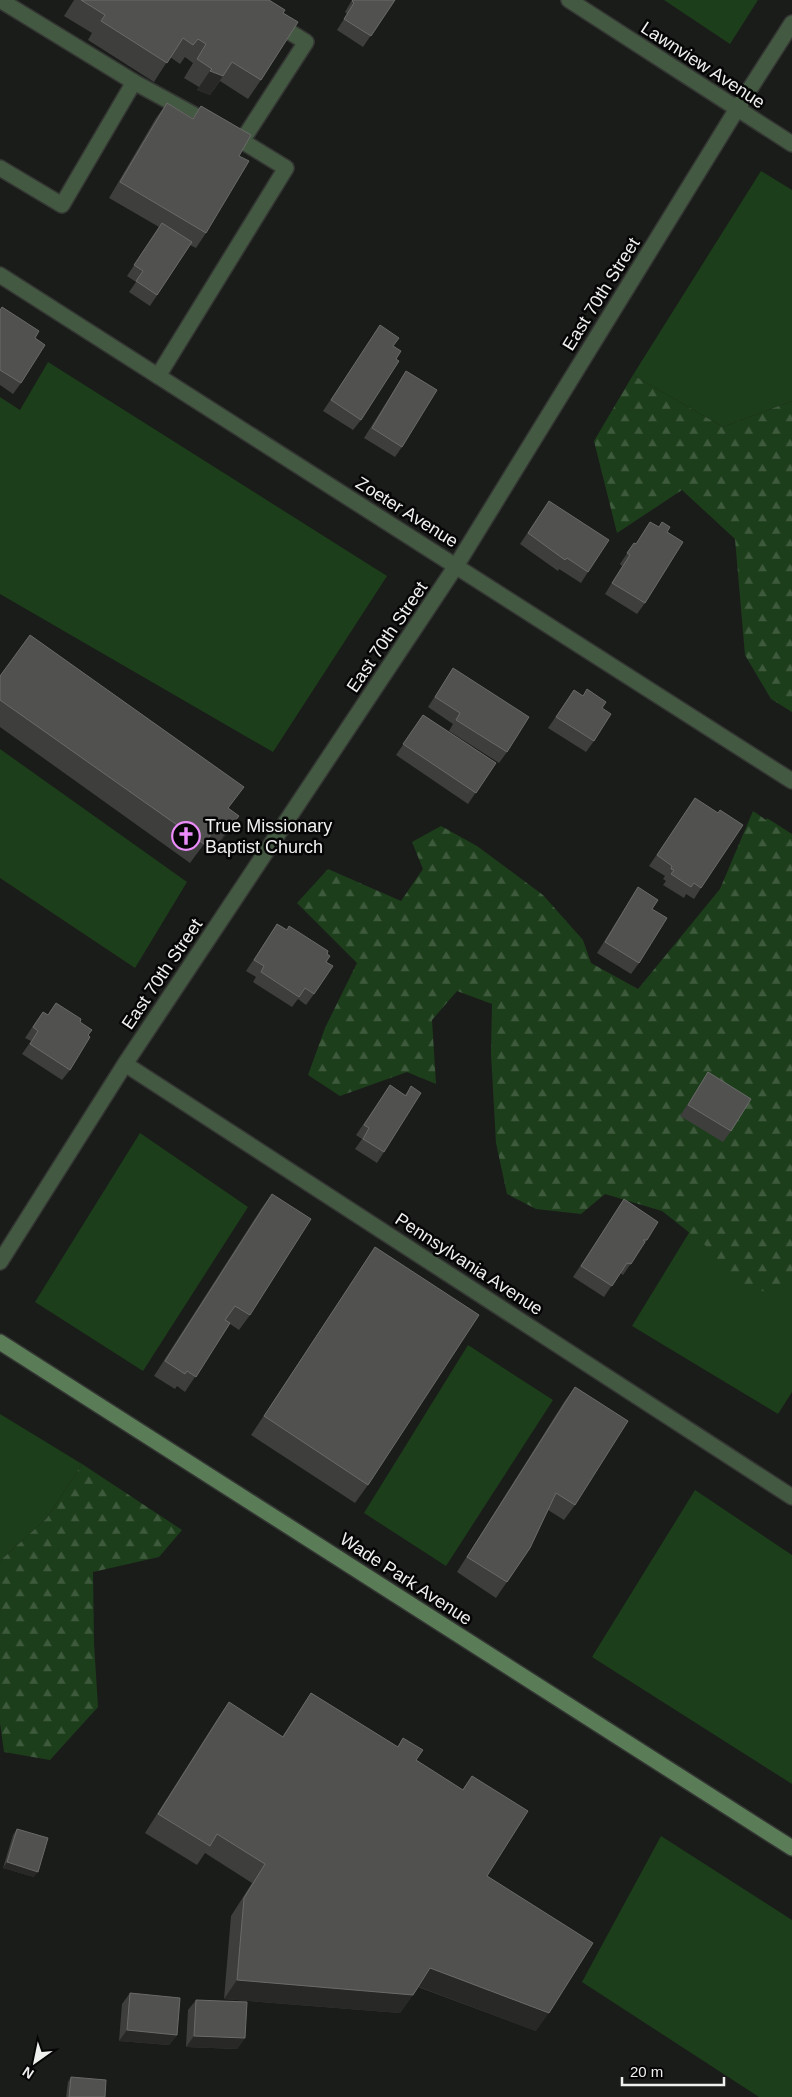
<svg xmlns="http://www.w3.org/2000/svg" width="792" height="2097" viewBox="0 0 792 2097" font-family="Arial,sans-serif">
<defs>
<pattern id="forest-firs" width="22" height="20" patternUnits="userSpaceOnUse" patternTransform="scale(1.25)"><rect width="22" height="20" fill="#1d3e1a"/><path d="M5 1l3.5 6h-7zM16 11l3.5 6h-7z" fill="#3e5a3c"/></pattern>
</defs>
<rect width="100%" height="100%" fill="#1a1c1a"/>
<path fill="#1d3e1a" d="M664 0H758L730 44Z
M761 171 792 190V401L723 427 633 375Z
M48 362 387 576 273 752 0 594V397L20 410Z
M0 749 187 882 135 968 0 878Z
M767 818 792 834V1392L778 1414 632 1326 783 1079 720 889Z
M140 1133 248 1207 143 1371 35 1302Z
M468 1345 553 1400 446 1566 364 1513Z
M0 1414 82 1464 47 1518 0 1561Z
M695 1490 792 1555V1784L592 1657Z
M661 1836 792 1920V2097H759L582 1982Z"/>
<path fill="url(#forest-firs)" d="M633 375 723 427 792 401V712L771 699 745 655 735 539 682 490 617 533 594 441Z
M753 811 792 838V1276L767 1292 727 1283 705 1245 662 1211 605 1194 581 1214 536 1209 507 1194 496 1143 491 1053 492 1004 457 991 432 1020 436 1084 407 1072 340 1096 308 1075 325 1028 357 963 297 903 328 869 401 901 423 869 412 842 441 826 477 846 543 895 583 940 591 963 638 989 720 889Z
M82 1464 182 1530 159 1557 93 1572 94 1643 98 1707 50 1760 4 1752 0 1723V1561L47 1518Z"/>
<g fill="none" stroke-linecap="round" stroke-linejoin="round">
<defs>
<path id="lane" d="M134 82 211 124
M234 137 242 141 306 42 275 23
M0 168 62 205 134 82 0 0
M158 376 286 168 242 141"/>
<path id="street" d="M569 0 792 144
M0 275 792 781
M125 1064 792 1497
M0 1262 125 1064 456 566 737 109 792 23"/>
<path id="secondary" d="M0 1342 792 1848"/>
</defs>
<use href="#lane" stroke="#343634" stroke-width="18"/>
<use href="#street" stroke="#343634" stroke-width="18"/>
<use href="#secondary" stroke="#343634" stroke-width="18"/>
<use href="#lane" stroke="#445941" stroke-width="15"/>
<use href="#street" stroke="#445941" stroke-width="15"/>
<use href="#secondary" stroke="#5a7c56" stroke-width="15"/>
</g>
<path fill="#3e3f3d" d="M74 0H269L283 13 261 80 248 99 220 81 210 95 197 90 199 87 184 78 193 63 185 57 180 64 170 57 154 82 88 40 92 33 64 16Z
M352 0H395L363 47 337 30 347 14 345 12Z
M167 103 193 118 201 106 239 156 206 233 196 248 190 245 150 306 129 292 136 282 127 276 159 227 109 198 156 118Z
M0 309 35 338 21 383 13 394 0 385Z
M373 336 393 346 361 420 353 430 323 411Z
M406 371 402 447 395 457 364 438 399 382Z
M549 501 588 572 581 583 559 569 558 571 520 544Z
M650 522 667 532 645 603 637 614 605 594 622 566 620 564 634 543 636 544Z
M453 668 507 752 499 763 449 731 453 724 428 707Z
M0 676 229 809 239 816 226 835 216 847 207 840 190 863 0 727Z
M574 690 602 708 594 741 586 752 548 728Z
M423 715 496 763 468 804 396 755Z
M695 798 701 888 694 899 686 894 684 898 663 885 666 881 663 879 665 876 649 866Z
M638 887 652 909 639 963 631 974 597 953 631 898Z
M277 924 327 954 326 962 314 994 306 1005 298 999 292 1007 253 982 256 977 246 971Z
M56 1003 80 1022 88 1035 70 1070 62 1080 22 1054 31 1041 25 1038 35 1023 43 1012 48 1015Z
M708 1072 731 1131 723 1142 680 1116Z
M390 1085 405 1095 411 1086 384 1152 377 1163 355 1149 362 1139 356 1135Z
M272 1194 250 1315 239 1330 230 1324 185 1392 177 1386 175 1389 154 1376 261 1209Z
M624 1199 647 1240 623 1275 620 1273 604 1297 573 1277Z
M375 1247 368 1485 355 1503 251 1435Z
M575 1387V1505L564 1520 548 1510 530 1548 496 1598 457 1572 564 1402Z
M311 1693 397 1747 403 1738 416 1760 462 1790 472 1776 487 1876 536 2031 418 1987 400 2013 224 1999 231 1916 252 1883 205 1853 197 1865 145 1833 216 1721 229 1702 282 1737Z
M17 1829 34 1877 3 1868 13 1835Z
M130 1993 177 2035 169 2045 119 2041 122 2004Z
M196 2000 245 2038 237 2049 186 2047 188 2010Z
M71 2077 105 2097H66L68 2082Z"/>
<path fill="#282927" d="M210 71 223 76 210 95 197 90Z
M239 816 226 835 216 847 229 828Z
M7 1862 38 1872 34 1877 3 1868Z
M430 1968 549 2013 536 2031 417 1986Z
M237 1980 413 1995 400 2013 224 1999Z
M127 2030 177 2035 169 2045 119 2041Z
M194 2036 245 2038 237 2049 186 2047Z"/>
<path fill="#515250" stroke="#6a6b69" d="M81 0H269L285 10 283 13 298 22 261 80 232 62 223 76 210 71 212 69 197 59 206 44 198 39 193 45 183 38 167 63 101 21 105 15Z
M353 0H395L371 36 344 19 354 3 352 1Z
M167 103 193 119 201 106 251 135 239 156 249 161 206 233 120 182Z
M162 223 192 242 157 295 136 281 143 271 134 265Z
M2 307 39 331 35 338 45 345 21 383 0 370V310Z
M380 325 399 338 393 346 401 351 396 359 399 361 361 420 331 400Z
M406 371 437 390 402 447 372 428Z
M549 501 609 540 588 572 567 558 565 560 528 533Z
M650 522 659 527 662 522 670 527 667 532 683 542 645 603 612 583 630 555 627 553 634 543 636 544Z
M30 635 244 787 228 808 239 816 229 828 220 822 204 844 0 700V676Z
M453 668 529 717 507 752 456 720 460 713 435 697Z
M587 689 606 702 602 708 611 714 594 741 556 717 574 690 583 696Z
M423 715 496 763 476 793 403 744Z
M695 798 718 813 720 810 743 825 701 888 694 883 691 887 671 874 674 870 671 869 672 866 657 855Z
M638 887 658 900 652 909 667 918 639 963 605 942Z
M277 924 287 930 289 926 328 951 327 954 330 956 326 962 333 966 314 994 305 988 299 997 261 972 264 966 254 960Z
M56 1003 81 1019 80 1022 92 1030 88 1035 90 1037 70 1070 30 1044 38 1031 33 1027 43 1012 48 1015Z
M708 1072 751 1099 731 1131 688 1105Z
M390 1085 406 1096 411 1086 421 1093 384 1152 363 1139 369 1128 364 1125Z
M272 1194 311 1219 250 1315 235 1306 225 1320 230 1323 196 1377 187 1371 185 1374 165 1361Z
M624 1199 658 1222 647 1240H643L645 1242 631 1264 627 1263 612 1286 581 1266Z
M375 1247 479 1315 368 1485 264 1416Z
M575 1387 628 1421 575 1505 556 1493 530 1548 507 1582 467 1557Z
M311 1693 398 1747 403 1738 423 1750 416 1760 463 1790 472 1776 528 1811 487 1876 593 1943 549 2013 430 1968 413 1995 237 1980 244 1898 265 1864 217 1834 210 1846 158 1814 229 1702 283 1737Z
M17 1829 48 1838 38 1872 7 1862Z
M130 1993 180 1998 177 2035 127 2030Z
M196 2000 247 2002 245 2038 194 2036Z
M71 2077 106 2080 105 2097H69Z"/>
<defs>
<symbol id="church-ring" viewBox="-11 -11 22 22"><circle r="9.5" fill="#060606" stroke="#ec8cfb" stroke-width="1.5"/><path d="M-1.2-6h2.4v3.5h3.3v2.4h-3.3V6h-2.4V-.1h-3.3v-2.4h3.3Z" fill="#ec8cfb"/></symbol>
</defs>
<g fill-rule="evenodd">
<use href="#church-ring" x="170" y="820" width="32" height="32"/>
</g>
<g text-anchor="middle" dominant-baseline="central" stroke-width="5" stroke-linejoin="round" paint-order="stroke">
<g font-size="18" fill="#eff1ef" stroke="#060606">
<text transform="translate(703 65) rotate(33)">Lawnview Avenue</text>
<text transform="translate(601 294) rotate(-58)">East 70th Street</text>
<text transform="translate(407 512) rotate(32)">Zoeter Avenue</text>
<text transform="translate(387 637) rotate(-56)">East 70th Street</text>
<text transform="translate(162 974) rotate(-56)">East 70th Street</text>
<text transform="translate(469 1264) rotate(33)">Pennsylvania Avenue</text>
<text transform="translate(406 1579) rotate(33)">Wade Park Avenue</text>
</g>
<g font-size="18" fill="#eff1ef" stroke="#060606" text-anchor="start">
<text x="205" y="826">True Missionary<tspan x="205" dy="21">Baptist Church</tspan></text>
</g>
</g>
<g transform="translate(35 2062) rotate(213)" stroke="#060606" stroke-width="4" paint-order="stroke">
<path d="M0-4L9 19L0 12L-9 19Z" fill="#eff1ef"/>
<text y="-8" font-size="14" font-weight="bold" text-anchor="middle" fill="#eff1ef">N</text>
</g>
<path d="M622 2077v8h102v-8" fill="none" stroke="#eff1ef" stroke-width="2.5"/>
<text x="630" y="2077" font-size="15" fill="#eff1ef" stroke="#060606" stroke-width="4" paint-order="stroke">20 m</text>
</svg>
